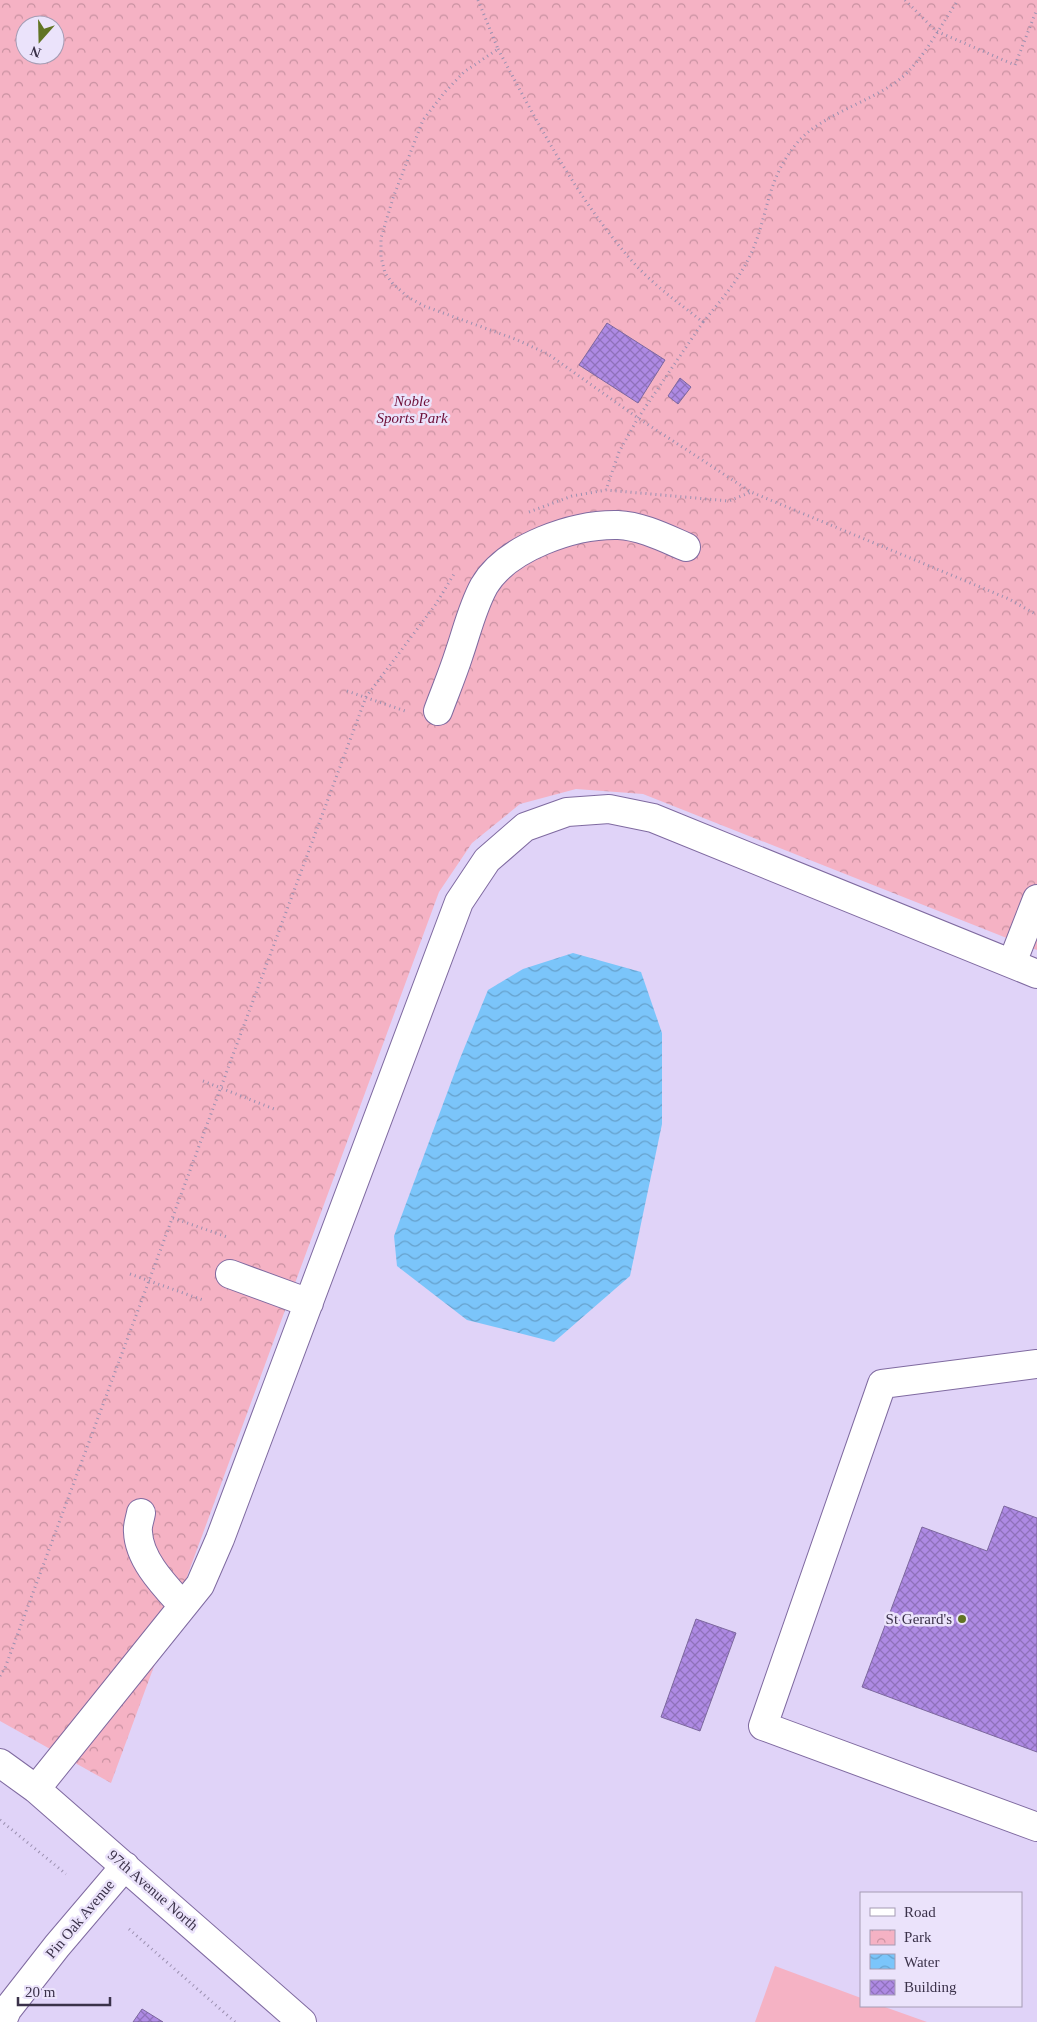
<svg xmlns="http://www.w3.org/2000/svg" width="1037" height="2022" viewBox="0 0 1037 2022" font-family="'Times New Roman',serif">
<defs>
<pattern id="park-crowns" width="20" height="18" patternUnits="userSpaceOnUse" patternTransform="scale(1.25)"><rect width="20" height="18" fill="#f5b2c4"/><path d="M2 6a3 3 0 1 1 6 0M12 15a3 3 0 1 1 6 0" fill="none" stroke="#c891a1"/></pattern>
<pattern id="water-waves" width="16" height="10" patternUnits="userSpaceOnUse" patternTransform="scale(1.25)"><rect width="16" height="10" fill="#7bc5fa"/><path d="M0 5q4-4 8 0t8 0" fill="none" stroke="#66a1cc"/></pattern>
<pattern id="building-cross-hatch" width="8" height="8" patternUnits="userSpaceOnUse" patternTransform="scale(1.25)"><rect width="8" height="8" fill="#ae8ae4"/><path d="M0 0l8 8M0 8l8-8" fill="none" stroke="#8f71bb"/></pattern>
</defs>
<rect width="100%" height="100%" fill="#e0d3f8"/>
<path fill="#f5b2c4" d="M775 1966 861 1998V2006H882L927 2022H755Z"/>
<path fill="url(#park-crowns)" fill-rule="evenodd" d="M0 0H1037V950L643 794 576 789 520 804 472 843 439 892 111 1783 0 1721ZM25 25H55V55H25Z"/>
<path fill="url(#water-waves)" d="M573 953 641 972 662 1033V1124L630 1276 554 1342 467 1320 397 1266 394 1236 459 1061 488 990 523 969Z"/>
<path fill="url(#building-cross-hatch)" stroke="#7c679e" d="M607 323 665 360 638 403 579 365Z
M680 378 691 387 678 404 668 396Z
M1004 1506 1037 1518V1752L862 1687 922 1527 987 1551Z
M696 1619 736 1633 700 1731 661 1717Z
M142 2009 163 2022H133Z"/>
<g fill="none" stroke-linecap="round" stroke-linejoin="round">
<defs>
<path id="minor" d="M438 711C445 692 453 673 459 654 467 631 472 608 484 586 507 547 574 524 618 525 641 526 665 538 686 547
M1012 963 1037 899
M230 1274 309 1303
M1037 1364 882 1384 763 1726 1037 1827
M141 1513C140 1519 137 1526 138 1532 139 1560 165 1586 183 1606
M0 1763 36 1789 302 2022
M36 1789 200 1585 220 1539 459 902 487 860 525 827 567 812 609 809 653 818 1037 974
M2 2022 7 2010 57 1946 125 1866"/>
</defs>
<use href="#minor" stroke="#7f6aa0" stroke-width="30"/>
<path stroke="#9b90b0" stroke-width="3" stroke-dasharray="1 4" stroke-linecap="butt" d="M478 0 498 49 464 72 444 93 423 120 393 198 381 238V257L385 273 393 284 408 297 424 306 515 339 548 354 638 418 751 492 1009 599 1037 615
M905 0 936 31 1015 65 1037 9
M498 49C536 120 574 193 626 254 648 281 676 301 703 322L638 418 619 452 606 490
M703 322C723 298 742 276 754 247 769 208 768 178 797 143 820 115 871 102 900 79 921 63 943 22 958 0
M529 512 572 496 606 490 729 501 751 492
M347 691 408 712
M203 1081 274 1109
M173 1218 227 1237
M130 1274 203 1300
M0 1676 5 1668 366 697 436 604 454 574
M0 1820 66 1874
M129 1929 235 2022"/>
<use href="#minor" stroke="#fff" stroke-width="28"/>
</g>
<circle fill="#617423" stroke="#ebe3fb" stroke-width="2" cx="962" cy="1619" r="5"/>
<g text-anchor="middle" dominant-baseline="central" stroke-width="5" stroke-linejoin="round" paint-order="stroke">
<g font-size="15" font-style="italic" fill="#6e0f38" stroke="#ebe3fb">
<text x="412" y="401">Noble<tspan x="412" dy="17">Sports Park</tspan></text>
</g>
<g font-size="15" fill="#3b324a" stroke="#ebe3fb" text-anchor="end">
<text x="952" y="1619">St Gerard's</text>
</g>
<g font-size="15" fill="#3b324a" stroke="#ebe3fb">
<text transform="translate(153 1890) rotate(41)">97th Avenue North</text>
<text transform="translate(80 1919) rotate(-50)">Pin Oak Avenue</text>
</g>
</g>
<rect x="860" y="1892" width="162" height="115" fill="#ebe3fb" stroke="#a59cb4"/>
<rect x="870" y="1908" width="25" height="8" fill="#ffffff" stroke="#a59cb4"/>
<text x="904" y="1917" font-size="15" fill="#3b324a">Road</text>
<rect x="870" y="1930" width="25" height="15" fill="url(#park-crowns)" stroke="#a59cb4"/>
<text x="904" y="1942" font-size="15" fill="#3b324a">Park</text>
<rect x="870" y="1954" width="25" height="15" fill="url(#water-waves)" stroke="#a59cb4"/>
<text x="904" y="1967" font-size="15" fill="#3b324a">Water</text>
<rect x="870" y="1980" width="25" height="15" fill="url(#building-cross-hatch)" stroke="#a59cb4"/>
<text x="904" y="1992" font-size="15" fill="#3b324a">Building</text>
<g transform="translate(40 40) rotate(200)"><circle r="24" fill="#ebe3fb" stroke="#a59cb4"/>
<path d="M0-4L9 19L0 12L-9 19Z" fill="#617423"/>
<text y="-8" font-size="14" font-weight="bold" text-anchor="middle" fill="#3b324a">N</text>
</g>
<path d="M18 1997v8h92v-8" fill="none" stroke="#3b324a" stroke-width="2.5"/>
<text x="25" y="1997" font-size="15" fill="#3b324a" stroke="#ebe3fb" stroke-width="4" paint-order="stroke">20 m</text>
</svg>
